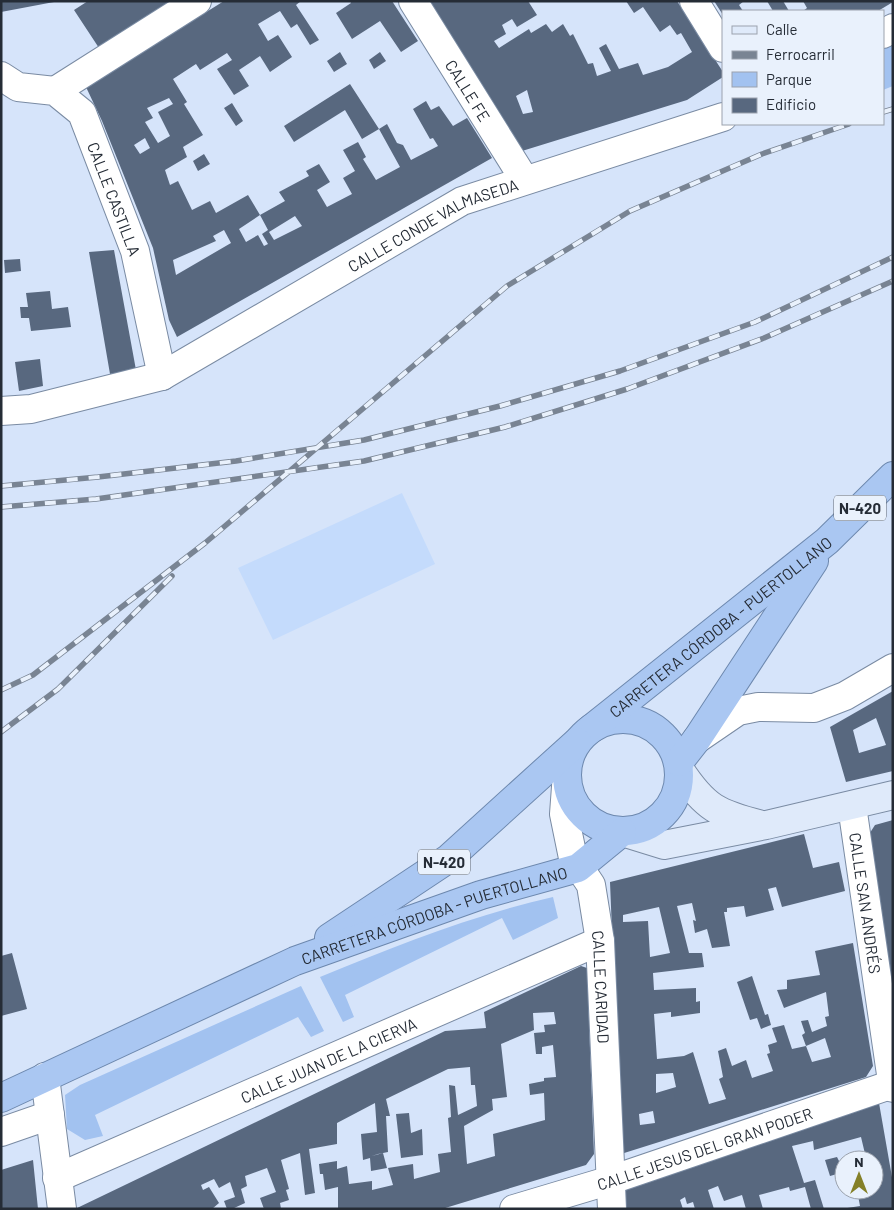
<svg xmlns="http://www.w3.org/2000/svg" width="894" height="1210" viewBox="0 0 894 1210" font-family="Barlow,sans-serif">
<rect width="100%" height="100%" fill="#d6e4fa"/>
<path fill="#c4dbfc" d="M402 493 435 564 273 640 238 568Z"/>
<path fill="#a2c2f0" d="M893 28V86L883 90V34Z
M553 897 558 918 513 940 502 918 345 995 354 1017 343 1022 320 977C398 945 470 916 553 897Z
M301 986 324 1031 311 1037 298 1017 95 1115 103 1136 85 1140 67 1129 65 1095 80 1085Z"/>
<path fill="#58687f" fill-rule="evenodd" d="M1 1H54V2L1 12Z
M88 1H172L99 48 74 10Z
M224 1H301L296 5 319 40 310 45 297 24 291 28 280 11 258 24 268 41 278 35 292 57 270 72 260 56 239 70 249 86 234 95 217 69 232 60 227 53 200 70 196 64 173 79 187 102 184 104 203 135 183 147 187 157 165 170 170 185 178 181 192 210 210 201 216 213 248 195 260 215 239 229 246 242 258 235 264 246 268 244 262 234 268 230 260 215 285 201 279 192 309 176 306 171 319 164 330 182 317 190 327 207 352 194 343 178 355 171 343 150 358 142 366 157 363 159 376 180 400 167 379 129 387 124 397 143 403 145 411 160 438 146 433 138 430 139 413 109 426 101 431 110 439 106 453 126 467 118 492 158 177 337 169 320 153 248 102 121 86 87ZM169 98 173 104 158 112 170 136 158 143 145 122 153 118 147 108ZM145 138 150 148 140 154 134 145ZM295 216 302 226 274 240 269 232ZM224 230 231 243 176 275 173 260 216 241 213 236Z
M350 1H392L418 41 401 52 380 21 352 39 336 13 351 3Z
M426 1H528L537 15 517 27 512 19 502 25 506 34 494 41 499 48 529 29 531 33 546 24 552 32 563 24 570 36 573 34 588 64 593 63 597 76 611 71 599 48 606 44 619 69 638 63 643 75 668 67 692 52 681 33 677 35 670 25 660 32 643 7 634 13 626 1H677L723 72V77L687 100 522 151ZM527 90 533 112 523 114 516 96Z
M714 1H744L739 5 743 11H723V15Z
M767 1H783L789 11H773Z
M803 1H893V2L878 11H803L807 8Z
M340 52 347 64 334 72 327 61Z
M380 52 386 61 374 69 369 60Z
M350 84 379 129 362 139 345 110 294 142 284 126Z
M232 103 243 121 236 126 224 108Z
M204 154 210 164 198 171 193 161Z
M114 250 136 370 110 374 89 252Z
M20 259 21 271 5 273 4 260Z
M50 291 52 309 68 307 71 327 31 331 29 318H21L20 307H28L26 293Z
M40 359 43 386 19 391 15 362Z
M893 691V771L846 782 830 727ZM876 718 886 745 859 753 853 730Z
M893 820V999L866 839 875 825Z
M804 834 813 868 839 862 845 891 782 907 776 887 768 889 774 910 746 917 744 906 727 908V912H724L730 946 712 948 707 929 695 933 693 920 696 921 692 903 677 906 689 953H702L704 967 653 973 654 990 696 988V1002L700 1001V1013L671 1017V1012L654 1014 657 1059 684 1056 693 1052 709 1104 726 1099 719 1079 723 1077 718 1051 726 1048 732 1066 746 1060 752 1078 773 1071 767 1054 770 1053 768 1045 777 1042 772 1028 784 1025 792 1049 806 1046 812 1062 831 1057 825 1038 806 1046 802 1035 805 1033 801 1021 808 1020 812 1032 827 1026 825 1017 829 1016 826 992 784 1008 777 990 787 989V980L820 975 815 951 853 943 873 1066 866 1077 621 1154 610 882ZM659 907 670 953 650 957 648 921 623 922V915ZM673 1073 676 1087 656 1093V1074ZM653 1111 655 1123 640 1125 639 1114Z
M12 953 27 1009 1 1016V956Z
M581 966 587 968 594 1154 586 1165 442 1209H338V1187L325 1190 323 1174H320L319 1164 337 1161V1169L347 1166 349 1184 372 1181V1190L393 1185 388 1168 413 1164 414 1179 440 1172 438 1154 451 1152 448 1118 451 1117 449 1085 455 1086 458 1115 477 1106 475 1085H471L470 1067 448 1069 386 1099 390 1116H386L388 1152 378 1154 372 1156 383 1153 387 1168 371 1171 370 1158 363 1160 361 1134 377 1132 375 1103 337 1123V1144L309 1149 315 1193 305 1195 300 1153 281 1160 289 1189 286 1190 289 1200 280 1203 281 1209H264L260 1198 276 1192 267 1168 245 1176 247 1186 241 1189 245 1203 232 1209H227L224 1201 235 1197 230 1182 219 1188 214 1179 201 1185 203 1190 209 1187 219 1203 212 1209H75L445 1031 486 1028 484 1012ZM554 1012 556 1024 544 1025 545 1032 534 1033 536 1054H542V1047L553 1045 556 1077 544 1078V1081L529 1084 530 1095 544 1093 545 1120 493 1134 495 1156 467 1164 464 1126 493 1110 492 1099 507 1097 501 1044 534 1030 533 1013Z
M752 976 765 1015 768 1014 771 1025 761 1029 757 1018 750 1020 737 982Z
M879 1103 893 1183V1209H841L860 1206 857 1190H874V1160H859L866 1158 861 1137 814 1150 813 1141 792 1146 804 1183 815 1180 824 1209H811L805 1187 790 1191 789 1187 759 1195 763 1209H746L742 1195 724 1201 718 1186 708 1190 714 1209H695L693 1202 687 1204 685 1197 680 1200 683 1209H624L622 1184Z
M409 1113 411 1133 422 1129 423 1155 401 1158 396 1114Z
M837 1157 840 1163 844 1162V1172L830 1176 825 1160Z
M33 1160 38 1209H1V1170Z"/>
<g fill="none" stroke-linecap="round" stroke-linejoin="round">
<defs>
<g id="minor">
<path id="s1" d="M413 1 524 179"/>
<path d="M694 1 723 48"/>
<path d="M883 34 893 28"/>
<path id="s2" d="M1 76 18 87 55 91 82 113 135 251 162 376"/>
<path d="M55 91 197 1"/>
<path id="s3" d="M1 411 31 409 162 376 462 201 723 117"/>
<path d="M697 739 738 711 758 707 814 708 845 696 893 668"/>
<path id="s4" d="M567 773 564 814 573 858 591 885 600 941 612 1209"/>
<path id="s5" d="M852 806 893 1088"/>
<path d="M45 1077 62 1209"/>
<path d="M1 1132 50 1115"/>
<path id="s6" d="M57 1178 600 941"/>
<path id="s7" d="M514 1209 611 1180 893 1084"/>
</g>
<path id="secondary" d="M680 770C705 808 718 814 762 825
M622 832 664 845 766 825 893 795"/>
<g id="trunk">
<circle cx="623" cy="775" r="56"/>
<path id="s8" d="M591 729 827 541 893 476"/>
<path d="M679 762 697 739 814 561"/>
<path d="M329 938 448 859 577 742"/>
<path id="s9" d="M1 1098 295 961 481 895 578 868 622 832"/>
</g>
</defs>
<use href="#minor" stroke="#7a8ba3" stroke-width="30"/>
<use href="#secondary" stroke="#7a8ba3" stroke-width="30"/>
<use href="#trunk" stroke="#6d88ae" stroke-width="30"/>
<use href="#minor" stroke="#fff" stroke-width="28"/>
<use href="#secondary" stroke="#dfeafa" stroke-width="28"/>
<use href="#trunk" stroke="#aac7f2" stroke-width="28"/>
<defs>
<path id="rail" d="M883 112 893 109
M1 486 98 477 236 461 364 440 500 406 620 371 755 322 893 257
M1 507 96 499 364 461 505 427 627 389 764 338 893 281
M1 690 33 675 205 543 507 286 630 211 762 154 849 124
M1 732 58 689 172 576"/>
</defs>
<use href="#rail" stroke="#798493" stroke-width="5.5"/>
<use href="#rail" stroke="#e9f1fc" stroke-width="4" stroke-dasharray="11" stroke-linecap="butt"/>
</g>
<g text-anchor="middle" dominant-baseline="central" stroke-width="5" stroke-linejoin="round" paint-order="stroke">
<g fill="#e9f1fc" stroke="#606771" stroke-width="1">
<rect x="834" y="495.5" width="52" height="25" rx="4"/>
<rect x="418" y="849.5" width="52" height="25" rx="4"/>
</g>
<g font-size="15" font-weight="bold" fill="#252c36">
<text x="860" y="508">N-420</text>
<text x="444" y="862">N-420</text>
</g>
<g font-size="16" fill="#252c36" stroke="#e9f1fc">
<text stroke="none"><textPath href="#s1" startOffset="105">CALLE FE</textPath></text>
<text stroke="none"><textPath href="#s2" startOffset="184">CALLE CASTILLA</textPath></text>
<text stroke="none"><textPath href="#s3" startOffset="476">CALLE CONDE VALMASEDA</textPath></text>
<text stroke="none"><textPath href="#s8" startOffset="165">CARRETERA CÓRDOBA - PUERTOLLANO</textPath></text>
<text stroke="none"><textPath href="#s5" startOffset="98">CALLE SAN ANDRÉS</textPath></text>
<text stroke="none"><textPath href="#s9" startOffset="471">CARRETERA CÓRDOBA - PUERTOLLANO</textPath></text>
<text stroke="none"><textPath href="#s4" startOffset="221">CALLE CARIDAD</textPath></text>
<text stroke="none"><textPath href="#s6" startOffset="296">CALLE JUAN DE LA CIERVA</textPath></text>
<text stroke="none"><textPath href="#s7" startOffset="200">CALLE JESUS DEL GRAN PODER</textPath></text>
</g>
</g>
<rect width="894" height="1210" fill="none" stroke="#252c36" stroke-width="5"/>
<rect x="722" y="10" width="162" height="115" fill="#e9f1fc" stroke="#9ba2ad"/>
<rect x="732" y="26" width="25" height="8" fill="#dfeafa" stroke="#9ba2ad"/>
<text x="766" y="35" font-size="15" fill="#252c36">Calle</text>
<rect x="732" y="51" width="25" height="8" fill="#798493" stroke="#9ba2ad"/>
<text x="766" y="60" font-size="15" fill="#252c36">Ferrocarril</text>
<rect x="732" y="72" width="25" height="15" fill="#a2c2f0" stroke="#9ba2ad"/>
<text x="766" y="85" font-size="15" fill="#252c36">Parque</text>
<rect x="732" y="98" width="25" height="15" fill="#58687f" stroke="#9ba2ad"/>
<text x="766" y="110" font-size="15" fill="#252c36">Edificio</text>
<g transform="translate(859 1175)"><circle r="24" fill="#e9f1fc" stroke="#9ba2ad"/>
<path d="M0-4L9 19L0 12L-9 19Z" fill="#848028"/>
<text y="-8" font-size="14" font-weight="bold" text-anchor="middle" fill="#252c36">N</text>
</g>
</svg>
